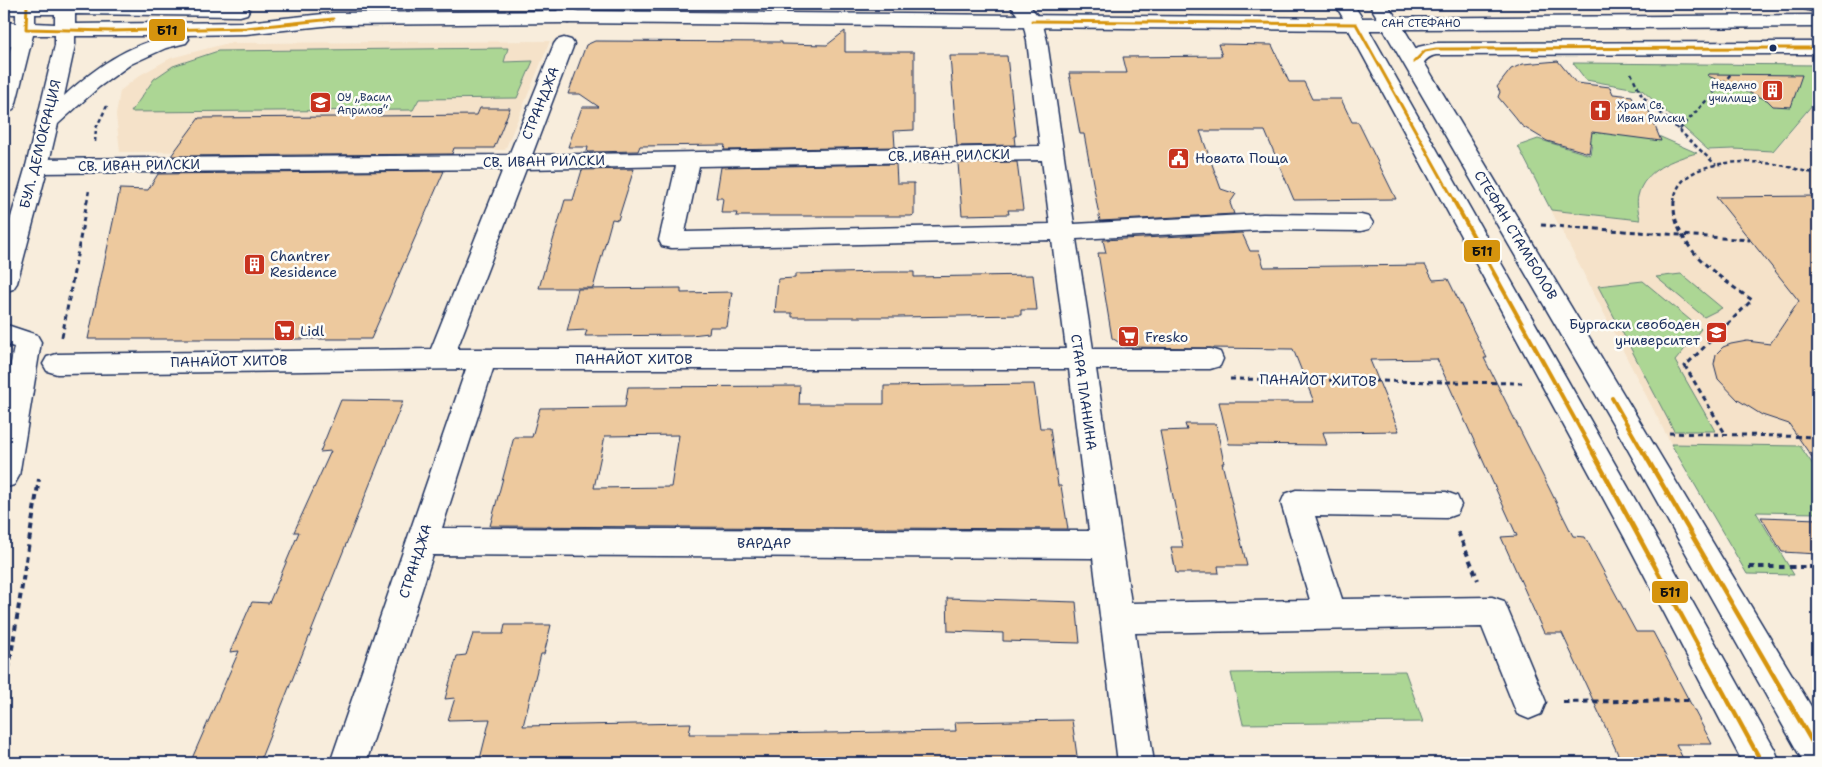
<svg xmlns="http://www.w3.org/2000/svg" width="1822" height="767" viewBox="0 0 1822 767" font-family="'Shantell Sans',sans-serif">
<rect width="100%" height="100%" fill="#f8eddc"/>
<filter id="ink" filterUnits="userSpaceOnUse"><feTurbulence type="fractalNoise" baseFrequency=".02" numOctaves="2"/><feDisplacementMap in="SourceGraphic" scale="10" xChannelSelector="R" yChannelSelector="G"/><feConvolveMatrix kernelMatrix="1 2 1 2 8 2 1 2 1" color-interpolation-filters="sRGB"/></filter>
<g filter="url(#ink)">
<path fill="#f5e2c9" d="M550 41 505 150 120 152 116 115 120 91 140 75 171 58 228 43Z
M1818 99V448L1671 444 1551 210 1640 220 1637 198 1641 187 1655 170 1668 162 1686 155 1708 151 1734 149 1774 151Z"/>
<path fill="#acd694" stroke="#648279" d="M508 48 504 62 533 61 517 98 419 99 413 110 131 112 154 79 173 66 218 51Z
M1573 63 1818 65V98L1773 151 1733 149 1708 150 1642 90 1586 80Z
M1574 130 1647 131 1697 153C1673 159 1644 170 1638 196 1636 203 1639 213 1640 220L1551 210 1518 146 1538 139 1590 155 1592 143Z
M1681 274 1722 308 1704 317 1656 277Z
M1643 281 1701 329 1675 361 1715 431H1674L1598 286Z
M1671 444 1800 446 1818 472V513L1756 512 1794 575 1747 574Z
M1405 671 1423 722 1243 724 1231 673Z"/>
<path fill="#edc99e" stroke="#1b2f5e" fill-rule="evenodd" d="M845 31V52H914V130L894 131 895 147 724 150 725 145 640 146 638 151 587 152 588 147H568L582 107H599L580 94H568L586 45 595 41 782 42V44L827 45Z
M1218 44 1272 45 1289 82H1304L1312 99H1341L1352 122H1358L1396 199 1294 200 1265 131H1200L1221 189 1236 194 1230 203 1234 214 1100 221 1084 134H1080L1069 73H1127L1123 57 1222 56Z
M950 56H1007L1016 136H1014L1015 145 957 146Z
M1558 61 1576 83 1610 87 1613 94 1632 96 1635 103 1646 104 1661 141 1592 132 1589 153 1547 141 1522 126 1498 97 1500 92 1497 87 1511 69 1523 64Z
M1709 74 1802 75 1791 107 1773 106 1767 100 1708 76Z
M480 108H510L494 148H454L452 154 171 156 199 118 337 117 340 112H371L369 116 477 115Z
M1017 162 1023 210H1008L1009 214 962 215 958 163Z
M896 164 897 183H914V215L911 216H736L737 213H721L723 198H716L721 167Z
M634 169 618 220 612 219 593 288H539L565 200H573L582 170Z
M444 171 371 339H88L120 189 148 190 158 174Z
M1818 196V466L1789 424 1762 415 1738 400 1718 379 1714 364 1716 354 1723 347 1731 344 1747 341 1770 344 1799 301 1716 197Z
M1242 233 1250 251H1259L1264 267 1425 265 1433 280 1448 279 1487 358H1484L1573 536 1585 537 1636 632H1653L1712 744H1676L1685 763H1622L1562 633H1544L1501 537 1517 536 1437 359 1370 360 1399 431 1323 432 1327 445 1229 444 1219 402H1314L1293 349 1126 347 1112 338 1098 253H1106L1103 240Z
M881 272H914V277L1033 275 1037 310H1021V315L899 317H792V313H775L778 279 795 278V274Z
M681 288V293L732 292 727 327H710L709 333 691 335 585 336 587 330 567 331 578 289Z
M1034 384 1040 428H1050L1058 486H1061L1068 529 490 526 514 437H532L540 408 625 407 628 387 800 386 799 404H884V386ZM679 435 671 487 594 488 605 436Z
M341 400 403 401 259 763H190L239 651 230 652 252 602 269 603 299 532H294L331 451 320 452Z
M1185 424H1216L1224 463H1222L1247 566H1218L1219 573H1176L1171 547H1183L1160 431 1187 430Z
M1761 517 1818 519V554L1782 552Z
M947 598 1076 602 1080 643 1003 641V633L948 631Z
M505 625H551L544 654H541L523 726 691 723 689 734H762L956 731 955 722 1072 720 1078 763H479L490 719 448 720 455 698 445 699 457 656 466 655 473 634H503Z"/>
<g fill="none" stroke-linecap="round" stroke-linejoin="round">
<defs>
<path id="minor" d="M557 4H575L578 17 575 21 568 23 561 21 558 17Z
M1009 4H1028L1042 21 1047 41 1074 224 1263 214 1361 215 1369 217 1373 223 1369 229 1361 231 1263 230 1076 239 1093 349H1210L1220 352 1223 359 1220 366 1210 369H1096L1131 603 1310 600 1281 503 1285 494 1296 490 1446 492 1457 496 1461 505 1457 514 1446 518 1315 516 1342 599 1492 597 1504 601 1546 702 1541 714 1529 719 1517 714 1482 627 1135 633 1154 763H1118L1093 558 433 555 366 763H330L466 369 57 374 47 371 43 364 47 357 57 354 431 349 503 169 37 173 29 171 26 166 29 161 37 159 509 155 554 44 557 40 564 38 571 40 574 44 532 155 1040 146 1027 41 1023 22ZM1042 160 1050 224 685 232 699 166ZM676 166 659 240 662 246 671 248 1052 240 1066 349H457L526 169ZM493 369H1069L1089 531 442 528Z
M1335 4H1353L1366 24 1363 28 1356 30 1349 28Z
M1369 4H1387L1400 23 1397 27 1390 29 1383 27Z
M1802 4H1818V9L1812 11 1805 9Z
M26 23 33 25 36 29C29 38 14 46 4 48V34Z
M1818 42V54L1436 55C1422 57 1425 71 1407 66L1404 62 1418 47 1436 43Z
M4 324 37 335 41 342 19 476 14 485 4 488V400L14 347 4 344Z"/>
<path id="major" d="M4 4H240L247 6 249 10 247 14 240 16 75 14V24L246 22 333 13 568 11 1356 18 1818 15V27L1404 29 1818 718V763H1804L1623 441 1384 30H1369L1649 524 1775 750 1780 763H1743L1627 542 1349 30 568 23 333 25 246 34 186 35 189 39 186 43 166 48 131 64 99 87 58 124 48 166 17 283 13 289 4 292V241L26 166 55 45V35H33L15 107 11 111 4 113V74L14 34H4V22L16 23V14H4ZM35 14H55V24L35 23ZM75 36H169C127 45 95 68 64 96L75 45Z"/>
</defs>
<use href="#minor" stroke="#1b2f5e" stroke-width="3"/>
<use href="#major" stroke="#1b2f5e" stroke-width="3"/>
<path stroke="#1b2f5e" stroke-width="2.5" stroke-dasharray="4 3" stroke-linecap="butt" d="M1631 73 1642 96 1679 130 1732 73
M1679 130 1716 165
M95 142 96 128 107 106
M87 202 89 190
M1674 202C1677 158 1748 159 1780 165 1793 167 1805 173 1818 173"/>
<path stroke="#1b2f5e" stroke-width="3" stroke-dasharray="5 4" stroke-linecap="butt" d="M1674 201C1671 245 1720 278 1752 300L1685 366 1726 435
M1541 225 1750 240
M62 337 87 201
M1230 379 1522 383
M1669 433 1818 437"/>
<path stroke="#1b2f5e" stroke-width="4" stroke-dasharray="5.5 4.5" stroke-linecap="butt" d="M1458 532 1478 580
M1749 567H1818
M4 699 39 479
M1563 702 1689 700"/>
<use href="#minor" fill="#fdfcf7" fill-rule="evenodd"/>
<use href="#major" fill="#fdfcf7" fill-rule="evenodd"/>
<defs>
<path id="bus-1-far2" d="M27 4 26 29 111 31 246 28 333 19
M1032 21 1356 24 1455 202
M1414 62 1425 51 1436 49 1818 48"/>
<path id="bus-1-far1" d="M1454 201 1594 454
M1612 398 1644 454"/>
<path id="bus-1" d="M1593 453 1762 763
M1644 453 1818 752"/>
</defs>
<use href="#bus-1-far2" stroke="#fdfcf7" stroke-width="6"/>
<use href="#bus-1-far1" stroke="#fdfcf7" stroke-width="8"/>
<use href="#bus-1" stroke="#fdfcf7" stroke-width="8"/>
<use href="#bus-1-far2" stroke="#d6940e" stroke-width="3"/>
<use href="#bus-1-far1" stroke="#d6940e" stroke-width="4"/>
<use href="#bus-1" stroke="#d6940e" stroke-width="4.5"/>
</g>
</g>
<defs>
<symbol id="building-square" viewBox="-11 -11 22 22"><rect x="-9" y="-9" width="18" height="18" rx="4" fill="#c8321e" stroke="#fdfcf7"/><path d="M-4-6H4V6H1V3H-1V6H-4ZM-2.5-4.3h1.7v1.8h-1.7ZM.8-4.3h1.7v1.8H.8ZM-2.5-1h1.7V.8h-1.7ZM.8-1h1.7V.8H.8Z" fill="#fff"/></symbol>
<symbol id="school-square" viewBox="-11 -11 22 22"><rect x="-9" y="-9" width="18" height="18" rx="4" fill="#c8321e" stroke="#fdfcf7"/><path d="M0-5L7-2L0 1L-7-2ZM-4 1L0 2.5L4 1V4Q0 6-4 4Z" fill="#fff"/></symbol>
<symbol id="church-square" viewBox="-11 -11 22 22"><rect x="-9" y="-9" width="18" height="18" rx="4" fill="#c8321e" stroke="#fdfcf7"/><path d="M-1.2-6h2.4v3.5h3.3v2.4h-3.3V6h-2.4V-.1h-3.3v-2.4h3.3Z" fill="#fff"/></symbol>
<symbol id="civic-square" viewBox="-11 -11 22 22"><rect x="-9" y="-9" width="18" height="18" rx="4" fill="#c8321e" stroke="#fdfcf7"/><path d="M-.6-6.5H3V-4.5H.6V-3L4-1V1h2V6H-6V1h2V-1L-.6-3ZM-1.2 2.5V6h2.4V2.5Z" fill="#fff"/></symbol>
<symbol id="supermarket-square" viewBox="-11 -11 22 22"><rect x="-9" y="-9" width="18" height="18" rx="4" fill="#c8321e" stroke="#fdfcf7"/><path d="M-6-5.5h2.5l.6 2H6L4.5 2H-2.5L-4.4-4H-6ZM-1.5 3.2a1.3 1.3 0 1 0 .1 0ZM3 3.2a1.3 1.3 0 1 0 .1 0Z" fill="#fff"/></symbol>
<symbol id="university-square" viewBox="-11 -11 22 22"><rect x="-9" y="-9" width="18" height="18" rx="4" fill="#c8321e" stroke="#fdfcf7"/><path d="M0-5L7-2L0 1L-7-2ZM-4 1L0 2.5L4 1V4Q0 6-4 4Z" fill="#fff"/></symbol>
</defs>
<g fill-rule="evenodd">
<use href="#building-square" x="1760" y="78" width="25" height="25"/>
<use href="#school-square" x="308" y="90" width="25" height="25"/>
<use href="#church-square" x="1588" y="98" width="25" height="25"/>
<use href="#civic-square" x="1166" y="146" width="25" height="25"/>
<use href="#building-square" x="242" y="252" width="25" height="25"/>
<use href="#supermarket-square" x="272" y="318" width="25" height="25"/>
<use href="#university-square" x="1704" y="320" width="25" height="25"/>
<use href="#supermarket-square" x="1116" y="324" width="25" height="25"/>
</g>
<circle fill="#1b2f5e" stroke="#fdfcf7" stroke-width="2" cx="1773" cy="48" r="4.5"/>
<g text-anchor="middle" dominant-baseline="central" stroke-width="5" stroke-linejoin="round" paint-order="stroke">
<g font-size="11" fill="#1b2f5e" stroke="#fdfcf7">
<text x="1421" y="23">САН СТЕФАНО</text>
</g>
<g font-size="11" fill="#1b2f5e" stroke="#fdfcf7" text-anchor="start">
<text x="1757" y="85" text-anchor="end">Неделно<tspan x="1757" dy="13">училище</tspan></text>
<text x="337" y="97">ОУ „Васил<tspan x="337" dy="13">Априлов“</tspan></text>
<text x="1617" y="105">Храм Св.<tspan x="1617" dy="13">Иван Рилски</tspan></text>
</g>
<g font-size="14" fill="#1b2f5e" stroke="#fdfcf7">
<text transform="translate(540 103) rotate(-68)">СТРАНДЖА</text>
<text transform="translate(40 144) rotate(-76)">БУЛ. ДЕМОКРАЦИЯ</text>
<text transform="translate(949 155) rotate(-1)">СВ. ИВАН РИЛСКИ</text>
<text transform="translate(544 161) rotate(-1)">СВ. ИВАН РИЛСКИ</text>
<text transform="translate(139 165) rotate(-1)">СВ. ИВАН РИЛСКИ</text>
<text transform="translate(1516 235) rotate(59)">СТЕФАН СТАМБОЛОВ</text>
<text x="634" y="359">ПАНАЙОТ ХИТОВ</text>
<text transform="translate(229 361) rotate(-1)">ПАНАЙОТ ХИТОВ</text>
<text transform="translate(1318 380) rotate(1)">ПАНАЙОТ ХИТОВ</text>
<text transform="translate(1084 392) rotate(82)">СТАРА ПЛАНИНА</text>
<text x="764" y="543">ВАРДАР</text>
<text transform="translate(415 561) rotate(-72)">СТРАНДЖА</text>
</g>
<g font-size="14" fill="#1b2f5e" stroke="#fdfcf7" text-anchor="start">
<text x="1195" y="158">Новата Поща</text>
<text x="270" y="256">Chantrer<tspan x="270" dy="16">Residence</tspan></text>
<text x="1700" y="324" text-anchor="end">Бургаски свободен<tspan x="1700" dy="16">университет</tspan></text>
<text x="300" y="331">Lidl</text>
<text x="1145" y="337">Fresko</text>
</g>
</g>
<g stroke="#fdfcf7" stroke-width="2">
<rect x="148" y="18" width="38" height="24" rx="5" fill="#d6940e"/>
<rect x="1463" y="239" width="38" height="24" rx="5" fill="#d6940e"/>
<rect x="1651" y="580" width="38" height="24" rx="5" fill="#d6940e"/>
</g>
<g font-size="14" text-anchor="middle" font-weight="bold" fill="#111">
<text x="167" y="35">Б11</text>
<text x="1482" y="256">Б11</text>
<text x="1670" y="597">Б11</text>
</g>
<rect width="1822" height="767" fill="none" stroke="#fdfcf7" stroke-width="20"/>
<rect x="10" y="10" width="1802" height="747" fill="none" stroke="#1b2f5e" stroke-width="2" filter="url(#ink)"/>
</svg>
